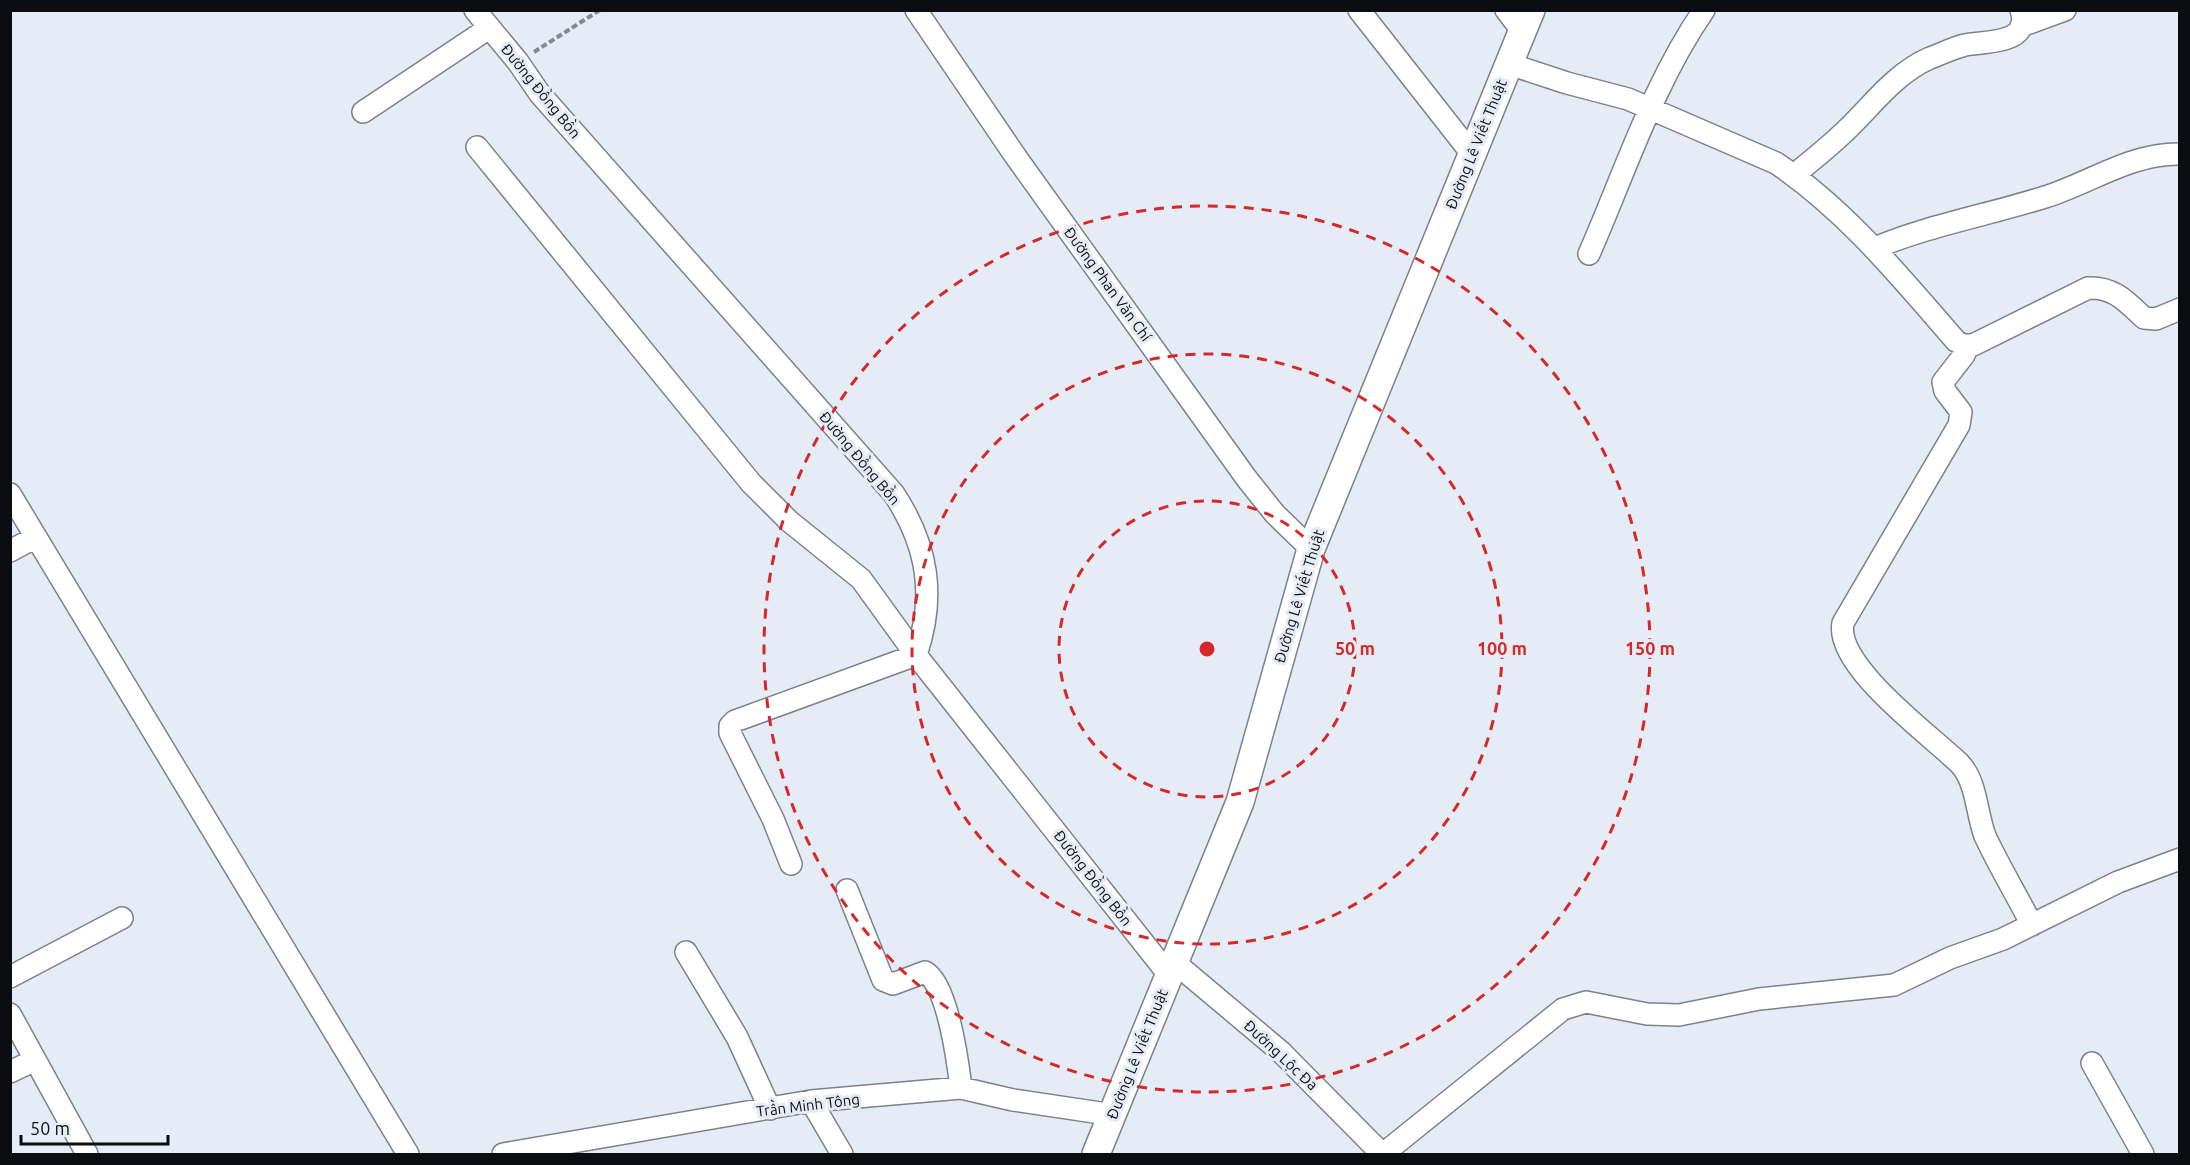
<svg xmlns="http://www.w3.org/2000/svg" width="2190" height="1165" viewBox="0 0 2190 1165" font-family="Ubuntu,sans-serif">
<rect width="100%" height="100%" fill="#e6ecf6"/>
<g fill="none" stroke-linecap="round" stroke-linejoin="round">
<defs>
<path id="minor" d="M475 10 518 62 540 94 894 494C928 546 936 596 916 655L1169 975
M916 10 1016 157 1247 479 1275 514 1311 549
M1359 10 1472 154
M1506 10 1522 31
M2021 26 2065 10
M1509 64 1567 83 1628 99 1776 163C1847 211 1901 278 1956 341L1963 345H1973L2088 288C2114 287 2126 301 2144 318L2156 319 2180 309
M363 112 489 28
M477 147 751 483 789 521 861 579 916 655 735 721 730 726V733L773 819 791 864
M1794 175C1810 162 1825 150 1840 136 1869 110 1893 74 1930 58 1941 54 1953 48 1965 45 1985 41 2032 45 2021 10
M1875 248C1930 225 1988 215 2045 197 2090 183 2131 153 2180 154
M1589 254C1625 172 1653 84 1704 10
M1968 346 1964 355 1943 382 1945 391 1961 412 1959 425 1843 623C1834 665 1930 735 1959 763 1977 781 1976 812 1985 836 1999 866 2017 896 2032 925
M10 494 408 1154
M10 551 36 537
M847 890 883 980 893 984 925 972C948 984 958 1063 961 1088
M686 952 737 1037 770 1109
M1174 962 1280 1051 1382 1154
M10 977 122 918
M10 1014 87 1154
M2092 1063 2143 1154
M10 1072 35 1060
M811 1101 842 1154
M503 1154 811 1101 961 1088 1013 1100 1114 1115
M1383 1154 1563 1009 1586 1002 1647 1014 1679 1015 1759 999 1894 985 1950 958 2003 939 2118 882 2180 859"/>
<path id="major" d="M1096 1154 1240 802 1311 549 1531 10"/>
</defs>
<use href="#minor" stroke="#7c818a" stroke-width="24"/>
<use href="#major" stroke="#7c818a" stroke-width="30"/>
<path stroke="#84888f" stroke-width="4" stroke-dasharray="6 3" stroke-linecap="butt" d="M534 52 600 10"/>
<use href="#minor" stroke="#fff" stroke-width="21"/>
<use href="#major" stroke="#fff" stroke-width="27"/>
</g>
<g fill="none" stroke="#d62828" stroke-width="3" stroke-dasharray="10 8">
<circle cx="1207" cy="649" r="148"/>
<circle cx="1207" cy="649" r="295"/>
<circle cx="1207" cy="649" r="443"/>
</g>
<g text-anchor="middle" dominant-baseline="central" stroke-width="6" stroke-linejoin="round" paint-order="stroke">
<g font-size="15" fill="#0b0d11" stroke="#e6ecf6">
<text transform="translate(541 91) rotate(51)">Đường Đồng Bồn</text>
<text transform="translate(1476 144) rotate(-68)">Đường Lê Viết Thuật</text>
<text transform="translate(1108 284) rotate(54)">Đường Phan Văn Chí</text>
<text transform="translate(860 458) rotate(50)">Đường Đồng Bồn</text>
<text transform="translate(1299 596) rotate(-73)">Đường Lê Viết Thuật</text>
<text transform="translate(1093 878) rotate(52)">Đường Đồng Bồn</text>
<text transform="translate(1137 1054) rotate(-68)">Đường Lê Viết Thuật</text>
<text transform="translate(1281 1055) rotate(43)">Đường Lộc Đa</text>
<text transform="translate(808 1105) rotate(-7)">Trần Minh Tông</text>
</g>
</g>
<circle cx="1207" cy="649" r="9" fill="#d62828" stroke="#e6ecf6" stroke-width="3"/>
<g font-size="18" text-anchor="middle" font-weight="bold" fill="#d62828" stroke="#e6ecf6" stroke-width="6" stroke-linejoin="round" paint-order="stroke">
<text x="1355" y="655">50 m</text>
<text x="1502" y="655">100 m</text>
<text x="1650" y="655">150 m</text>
</g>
<rect width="2190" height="1165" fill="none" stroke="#0b0d11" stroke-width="24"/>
<path d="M21 1135v9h147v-9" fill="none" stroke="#0b0d11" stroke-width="3"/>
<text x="30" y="1135" font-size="18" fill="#0b0d11" stroke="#e6ecf6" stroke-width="4.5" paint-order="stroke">50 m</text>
</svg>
